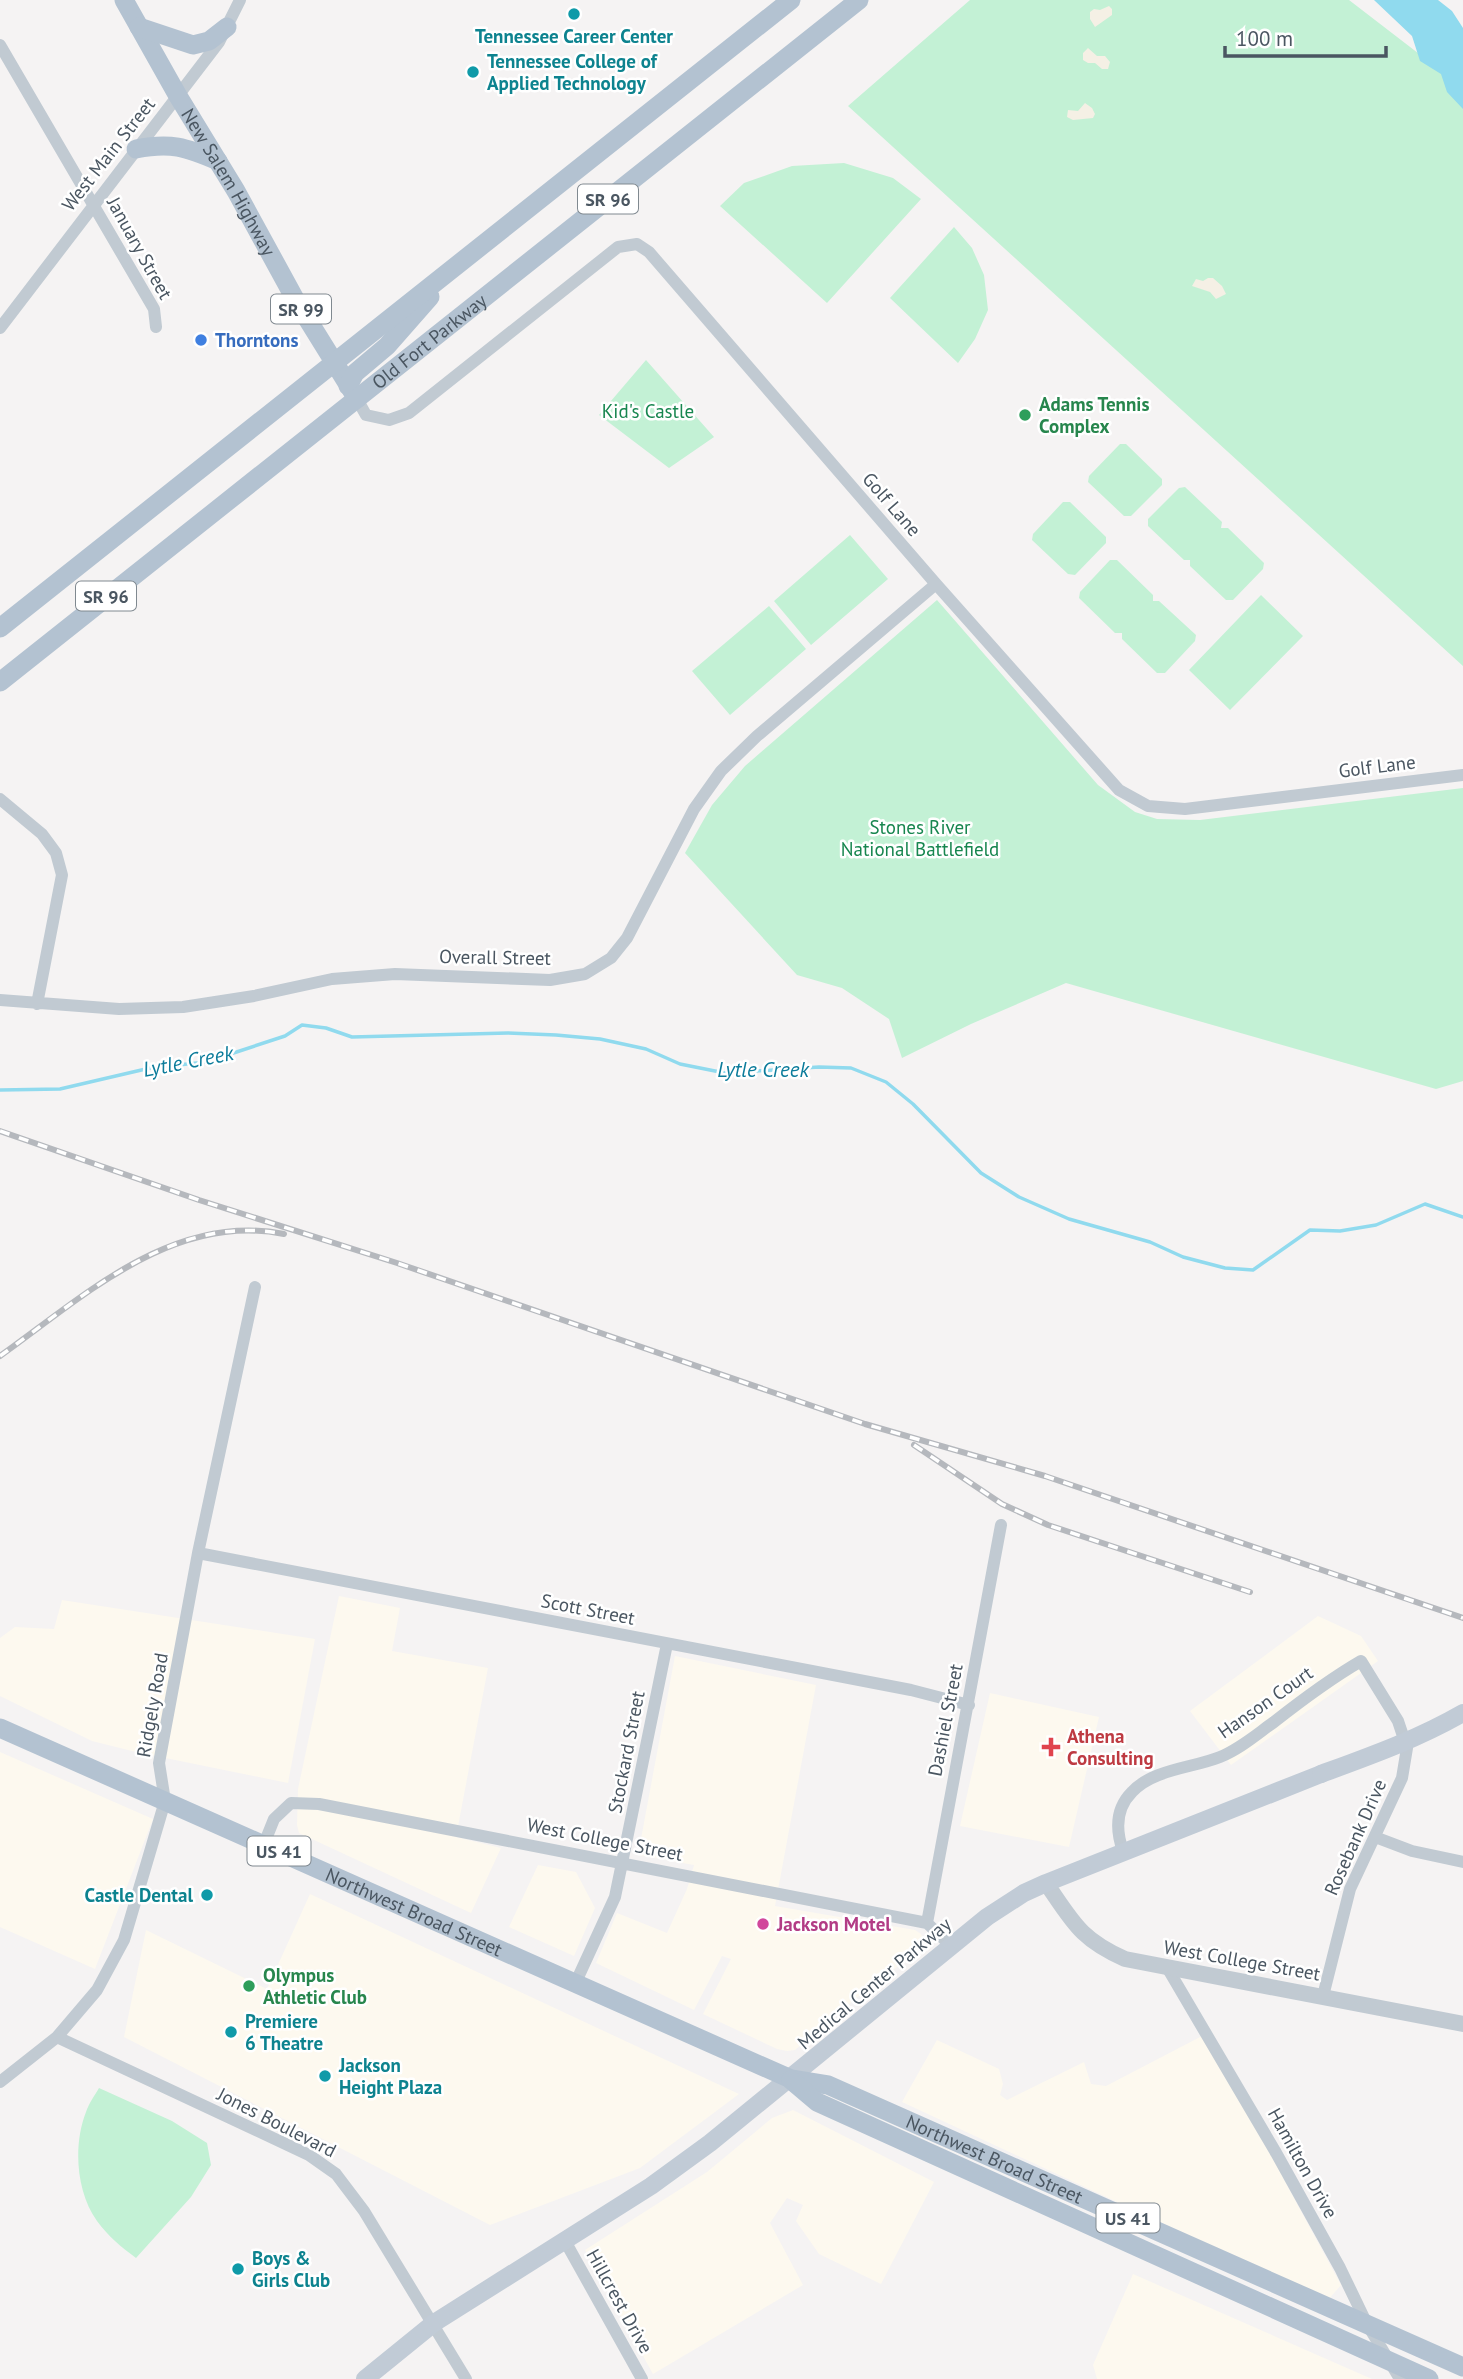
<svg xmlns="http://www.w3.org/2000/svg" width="1463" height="2379" viewBox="0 0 1463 2379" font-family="'PT Sans',sans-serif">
<rect width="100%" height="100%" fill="#f5f3f3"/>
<path fill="#fdf9ef" d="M339 1596 400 1608 392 1651 488 1668 456 1837 501 1848 471 1913 299 1833 297 1825 298 1789Z
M62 1600 315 1639 288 1783 136 1752 92 1741 0 1696V1638L15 1627 54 1629Z
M1318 1616 1361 1636 1378 1661 1231 1765 1190 1711Z
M675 1656 816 1685 775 1906 915 1930 921 1934 924 1941 922 1948 855 1999 795 2050 787 2051 777 2049 703 2014 731 1959 722 1956 694 2010 596 1963 617 1913 667 1933 687 1889 694 1865 638 1855Z
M990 1693 1099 1717 1069 1847 960 1826Z
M0 1752 153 1819 95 1969 0 1927Z
M538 1865 576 1872 595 1908 574 1956 509 1927Z
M310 1894 739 2094 640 2168 490 2225 124 2037 146 1930 267 1989Z
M1202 2036 1286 2176 1283 2178 1341 2285 1328 2300 902 2102 937 2040 999 2069 1003 2084 1000 2095 1007 2100 1084 2062 1091 2084 1106 2086Z
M793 2110 934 2182 881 2284 819 2254 796 2221 803 2205 787 2198 770 2223 803 2285 653 2374 585 2250 707 2172 772 2118Z
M1133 2274 1372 2379H1097L1093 2365Z"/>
<path fill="#c3f1d5" d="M970 0H1349L1427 60 1463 81V666L848 106Z
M844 163 893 178 921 199 827 303 720 206 744 183 792 166Z
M954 227 972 248 984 275 988 310 975 339 958 363 890 298Z
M646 360 714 437 669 468 599 415Z
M1120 444H1126L1162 479V485L1131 516H1124L1088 482 1089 476Z
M1185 487 1222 522 1221 528H1228L1264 563 1263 569 1233 600H1226L1190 566V560H1184L1148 526V519L1179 488Z
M1063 502H1070L1106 537V543L1075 575 1068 574 1032 540 1033 534Z
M850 535 888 579 811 645 774 601Z
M1110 560H1117L1153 595V601H1159L1196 635 1195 641 1165 673H1157L1122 639V633H1115L1079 598 1080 592Z
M1261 595 1303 636 1230 710 1189 670Z
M937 600 1098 785 1135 812 1157 819 1200 820 1463 788V1081L1436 1089 1066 983 971 1024 902 1058 889 1019 842 988 797 975 685 853 712 805 745 766Z
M769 606 806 649 730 715 692 671Z
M99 2088 172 2121 207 2143 211 2165 191 2197 136 2258C121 2247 108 2236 97 2221 76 2192 73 2145 86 2112 89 2103 95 2095 99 2088Z"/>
<path fill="#f5f0e5" d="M1109 6 1112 9V15L1095 27 1090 19V12L1094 9 1100 10Z
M1088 48 1097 56H1105L1110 62 1108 69H1102L1095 63H1088L1083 60V53Z
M1085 103 1092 108 1095 114 1093 118 1073 120 1067 117 1068 110 1078 111Z
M1208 278H1213L1222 286 1226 294 1216 299 1210 292 1192 286 1196 279 1203 281Z"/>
<path fill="#90daee" d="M1374 0H1438L1452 11 1463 28V109L1447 92 1441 74 1420 61 1412 36Z"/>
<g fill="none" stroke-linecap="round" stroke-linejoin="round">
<path stroke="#90daee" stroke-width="3.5" d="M0 1090 60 1089 150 1068 206 1062 285 1036 302 1025 326 1028 352 1037 508 1033 556 1035 600 1039 646 1049 680 1064 725 1073 819 1067 851 1068 886 1082 913 1104 981 1173 1019 1197 1069 1219 1150 1242 1183 1257 1225 1268 1253 1270 1310 1230 1340 1231 1376 1225 1425 1204 1463 1217"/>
<path stroke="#c1cad2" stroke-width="12" d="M0 45 154 309 156 327
M0 328 219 42 240 0
M357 399 366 415 389 420 409 413 618 247 637 244 649 252 936 584 1119 790 1148 806 1185 809 1463 775
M0 799 42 834 56 853 62 875 37 1004
M0 1000 119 1009 183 1007 254 996 332 979 395 974 550 980 585 974 611 958 627 938 694 809 721 771 757 736 936 584
M198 1553 911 1690 969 1705
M1375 1837 1412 1851 1463 1862
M264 1844 274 1819 291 1803 319 1804 927 1923 951 1946
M1123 1851C1116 1831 1115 1809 1132 1792 1153 1769 1193 1768 1220 1757 1240 1749 1257 1734 1274 1722 1302 1700 1330 1679 1361 1661L1398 1721 1407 1748 1402 1778 1350 1889 1323 1996
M927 1923 1001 1525
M1168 1969 1275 2151 1340 2268 1367 2324 1400 2379
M575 1984 615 1897 667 1644
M57 2037 309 2155 336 2174 364 2211 466 2379
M0 2082 57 2037 97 1990 124 1940 165 1801 159 1763 198 1553 255 1287
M565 2241 642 2379"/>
<path stroke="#c1cad2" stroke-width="16" d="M1046 1883C1073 1922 1080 1939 1125 1959L1463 2024"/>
<path stroke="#c1cbd6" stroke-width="18" d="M365 2379 434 2323 651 2186 710 2143 987 1917 1024 1893 1046 1883 1321 1774"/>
<g stroke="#b3c2d1" stroke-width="19">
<path id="s1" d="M124 0 178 96 236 191 295 299 357 399"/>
<path d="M139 27 193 45 209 41 227 27"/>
<path d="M136 149C170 142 186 147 218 161"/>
<path d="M348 386 355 373 387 346 430 297"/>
<path d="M0 628 791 0"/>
<path id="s2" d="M0 682 859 0"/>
<path id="s3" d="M0 1728 791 2079 828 2085 1463 2367"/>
<path d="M791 2080 817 2102 1429 2379"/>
</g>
<defs>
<path id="rail" d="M0 1131 199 1200 397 1263 865 1424 1045 1476 1463 1618
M0 1356C83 1297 173 1212 284 1234
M914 1445 1002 1504 1048 1525 1250 1592"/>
</defs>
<use href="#rail" stroke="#b5b8bd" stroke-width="6"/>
<use href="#rail" stroke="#fff" stroke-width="3.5" stroke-dasharray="10" stroke-linecap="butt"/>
<path stroke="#c1cbd6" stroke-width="18" d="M1321 1774C1370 1756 1418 1739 1463 1713"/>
</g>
<g fill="#0f9aa8" stroke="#fff" stroke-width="2.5">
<circle cx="574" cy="14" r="7"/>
<circle cx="473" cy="72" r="7"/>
<circle cx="207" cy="1895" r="7"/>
<circle cx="231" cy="2032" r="7"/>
<circle cx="325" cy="2076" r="7"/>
<circle cx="238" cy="2269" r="7"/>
</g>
<circle fill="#3f7fe0" stroke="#fff" stroke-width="2.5" cx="201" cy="340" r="7"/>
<g fill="#2e9e5b" stroke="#fff" stroke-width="2.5">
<circle cx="1025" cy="415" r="7"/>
<circle cx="249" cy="1986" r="7"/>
</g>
<path fill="#e0444e" stroke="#fff" stroke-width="2.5" d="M1047.5 1736.5h7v7h7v7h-7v7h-7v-7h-7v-7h7z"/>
<circle fill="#d1479c" stroke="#fff" stroke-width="2.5" cx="763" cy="1924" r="7"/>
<g text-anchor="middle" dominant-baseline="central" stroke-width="5" stroke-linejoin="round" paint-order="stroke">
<g fill="#fff" stroke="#808990" stroke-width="2">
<rect x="578" y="184.5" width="60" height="29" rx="5"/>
<rect x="271" y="294.5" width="60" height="29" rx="5"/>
<rect x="76" y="581.5" width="60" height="29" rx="5"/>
<rect x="247.5" y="1836.5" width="63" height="29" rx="5"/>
<rect x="1096.5" y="2203.5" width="63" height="29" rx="5"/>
</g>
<g font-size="18" font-weight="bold" fill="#4a5661">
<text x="608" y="199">SR 96</text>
<text x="301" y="309">SR 99</text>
<text x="106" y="596">SR 96</text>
<text x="279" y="1851">US 41</text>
<text x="1128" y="2218">US 41</text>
</g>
<g font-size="19" font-weight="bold" fill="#0d838f" stroke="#fff" text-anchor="start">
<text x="574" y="36" text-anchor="middle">Tennessee Career Center</text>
<text x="487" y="61">Tennessee College of<tspan x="487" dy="22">Applied Technology</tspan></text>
<text x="193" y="1895" text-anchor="end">Castle Dental</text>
<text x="245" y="2021">Premiere<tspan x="245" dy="22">6 Theatre</tspan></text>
<text x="339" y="2065">Jackson<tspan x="339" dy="22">Height Plaza</tspan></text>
<text x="252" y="2258">Boys &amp;<tspan x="252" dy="22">Girls Club</tspan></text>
</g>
<g font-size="19" fill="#4a5661" stroke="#fff">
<text transform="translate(108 154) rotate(-52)">West Main Street</text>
<text stroke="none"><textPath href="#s1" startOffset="210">New Salem Highway</textPath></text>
<text transform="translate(140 248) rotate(61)">January Street</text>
<text stroke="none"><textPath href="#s2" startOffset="548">Old Fort Parkway</textPath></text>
<text transform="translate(892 504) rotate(49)">Golf Lane</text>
<text transform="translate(1377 766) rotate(-7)">Golf Lane</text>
<text transform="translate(495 957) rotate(1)">Overall Street</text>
<text transform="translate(588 1609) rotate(11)">Scott Street</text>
<text transform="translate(1265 1702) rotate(-35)">Hanson Court</text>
<text transform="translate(152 1705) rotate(-80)">Ridgely Road</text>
<text transform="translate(945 1720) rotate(-79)">Dashiel Street</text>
<text transform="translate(626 1752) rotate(-79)">Stockard Street</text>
<text transform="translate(1355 1837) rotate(-66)">Rosebank Drive</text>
<text transform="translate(605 1839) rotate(11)">West College Street</text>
<text stroke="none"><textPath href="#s3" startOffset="453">Northwest Broad Street</textPath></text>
<text transform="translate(1242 1960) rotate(10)">West College Street</text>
<text transform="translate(874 1983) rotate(-40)">Medical Center Parkway</text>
<text transform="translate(277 2122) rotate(27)">Jones Boulevard</text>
<text stroke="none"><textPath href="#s3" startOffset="1085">Northwest Broad Street</textPath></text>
<text transform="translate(1303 2163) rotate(61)">Hamilton Drive</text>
<text transform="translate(620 2301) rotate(61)">Hillcrest Drive</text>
</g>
<g font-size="19" font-weight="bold" fill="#366cbe" stroke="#fff" text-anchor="start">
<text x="215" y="340">Thorntons</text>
</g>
<g font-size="19" font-weight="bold" fill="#27864d" stroke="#fff" text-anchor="start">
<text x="1039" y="404">Adams Tennis<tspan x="1039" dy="22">Complex</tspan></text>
<text x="263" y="1975">Olympus<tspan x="263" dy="22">Athletic Club</tspan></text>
</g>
<g font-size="19" fill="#17864f" stroke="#fff">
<text x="648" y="411">Kid's Castle</text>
<text x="920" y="827">Stones River<tspan x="920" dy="22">National Battlefield</tspan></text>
</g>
<g font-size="19" font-weight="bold" fill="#be3a42" stroke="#fff" text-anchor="start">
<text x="1067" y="1736">Athena<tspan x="1067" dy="22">Consulting</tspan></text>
</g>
<g font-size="19" font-weight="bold" fill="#b23c85" stroke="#fff" text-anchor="start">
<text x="777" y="1924">Jackson Motel</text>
</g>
<g font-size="21" font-style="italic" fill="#0c7c9b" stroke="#fff">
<text transform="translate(188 1061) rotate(-11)">Lytle Creek</text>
<text x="763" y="1069">Lytle Creek</text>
</g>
</g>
<path d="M1225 46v10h161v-10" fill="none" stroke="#4a5661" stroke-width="3.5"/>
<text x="1236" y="46" font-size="21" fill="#4a5661" stroke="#ffffff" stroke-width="5" paint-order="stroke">100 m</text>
</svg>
